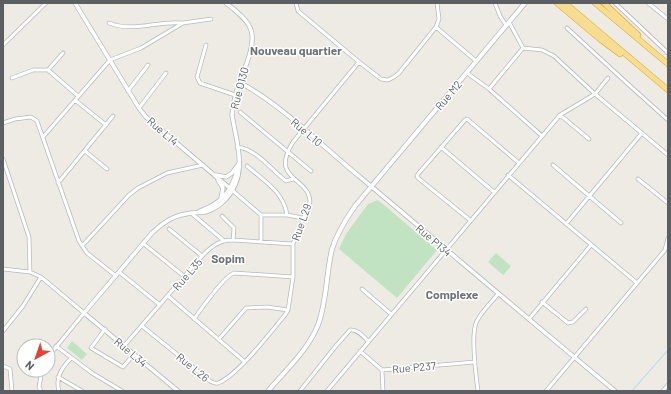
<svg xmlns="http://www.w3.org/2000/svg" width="671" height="394" viewBox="0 0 671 394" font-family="Barlow,sans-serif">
<rect width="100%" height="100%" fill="#edebe3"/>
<path fill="#c1e3c1" d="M378 200 437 250 397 298 339 249 346 234 368 204Z
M496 253 511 266 503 275 488 262Z
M72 341 87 354 82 360 67 348Z"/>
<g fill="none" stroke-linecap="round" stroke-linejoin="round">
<path stroke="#a7d6fa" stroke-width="1" d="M632 391 668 350"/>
<defs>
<path id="minor" d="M296 3 298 11 359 62 381 79 388 80 394 77 399 73 436 27 439 19 437 3
M495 3 500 16 506 25
M615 3 668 53
M648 3 668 19
M509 22 523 48
M109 23C134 33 158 20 183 23
M436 27 476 61
M567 28 629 85 668 120
M3 45 46 3
M206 45 197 77 200 83 235 95
M523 48 542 50 554 56 595 94 668 155
M48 70 63 53
M467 73 489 89 542 136
M12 78 33 70H48L78 96
M489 89 523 48
M128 91 148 65
M75 100 106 125
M139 108 166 73
M240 112 311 171
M560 115 589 139
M3 123 15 119 31 117 37 121 79 241 87 253 116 276
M43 137 110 60 141 48 183 23 211 19
M237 147C257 149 271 170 286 181L293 179
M441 147 494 192
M85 151 107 169
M3 159 29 237 30 272
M553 165 621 223
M247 166C263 180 284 192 287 215
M508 175 637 283
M638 179 668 203
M58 183 113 116
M233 191 261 215V241
M191 213 223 240
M261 215H287L303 218
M222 216 234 228 233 240
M470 220 418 178 417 176 418 174 465 120 467 119 519 163
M566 224 642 133
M169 229 202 256
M144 244 185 277
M82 246 129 195 138 188 167 173 203 165
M3 269 30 272 41 277 84 313 48 357
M119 272 160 305
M362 289 391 314
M168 296 245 362
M542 302 568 323 573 322 586 309
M194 319C202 308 223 277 234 273L293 277
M529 319 591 245
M142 326 210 381C212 382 215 384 218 383 237 376 271 332 285 315L288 310 293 277V244L310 202C309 176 269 181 293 142L359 62
M105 329 91 348 123 367 134 354
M3 331 23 306 41 277
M219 339 246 308 267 307 288 310
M56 346 92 373 122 391
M124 346 202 256C212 246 219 240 233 240L293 244
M360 351 382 370 475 362
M3 366 10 369 12 391
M382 370 383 391
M58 377 82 391
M41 391 39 387 42 370
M59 391C55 377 62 368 71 358
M300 391 335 347 350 330C357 329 363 336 368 341
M327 391 560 115 595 94 608 78
M478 391C476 376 471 336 476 323 480 313 491 303 498 294
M546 391 665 250 668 238
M663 391 668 385"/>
<path id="tertiary" d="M75 3 139 108 146 117 233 191
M239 82C282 105 322 146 360 177 445 248 529 320 615 391
M216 175 226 177 232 173 238 165
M218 180 223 188 221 198
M198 212C203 209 208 208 213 205 229 195 235 181 239 163
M178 391 84 313 152 233C165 221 174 215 192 213 196 212 200 213 205 212 213 210 219 206 225 200 249 175 237 145 232 115 233 108 234 100 236 93 240 77 257 47 251 30 248 20 235 10 226 3"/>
<path id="secondary" d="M268 391C285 371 308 350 318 325 327 301 326 274 332 249 337 233 346 219 355 206L525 3"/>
<path id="motorway" d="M557 3 601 40 620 54
M565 3 668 90
M595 3 668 64
M604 3 638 35"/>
</defs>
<use href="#minor" stroke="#b6b9bd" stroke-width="4.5"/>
<use href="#tertiary" stroke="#b6b9bd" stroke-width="5"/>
<use href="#secondary" stroke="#b5b8bd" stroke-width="5.5"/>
<use href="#motorway" stroke="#e3a00d" stroke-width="6"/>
<use href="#minor" stroke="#fff" stroke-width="3"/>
<use href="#tertiary" stroke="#fff" stroke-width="3.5"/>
<use href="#secondary" stroke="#fff" stroke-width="4"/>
<use href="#motorway" stroke="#f7dd91" stroke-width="5"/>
</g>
<g text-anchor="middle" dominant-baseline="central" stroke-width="3" stroke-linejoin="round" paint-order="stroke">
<g font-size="11" fill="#5b5f63" stroke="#fff">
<text transform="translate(239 88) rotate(-75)">Rue O130</text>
<text transform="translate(448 95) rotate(-50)">Rue M2</text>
<text transform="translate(163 131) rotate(41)">Rue L14</text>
<text transform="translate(307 132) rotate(40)">Rue L10</text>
<text transform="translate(301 222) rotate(-70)">Rue L29</text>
<text transform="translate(434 240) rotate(40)">Rue P134</text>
<text transform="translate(187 274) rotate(-49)">Rue L35</text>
<text transform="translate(131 352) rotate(40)">Rue L34</text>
<text transform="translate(193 367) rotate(39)">Rue L26</text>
<text transform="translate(414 367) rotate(-5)">Rue P237</text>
</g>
<g font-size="12" font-weight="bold" fill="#6c7175" stroke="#fff">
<text x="296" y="50">Nouveau quartier</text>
<text x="228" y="258">Sopim</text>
<text x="452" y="294">Complexe</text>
</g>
</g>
<rect width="671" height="394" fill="none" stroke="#5b5f63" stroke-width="8"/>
<g transform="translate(36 358) rotate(220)"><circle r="19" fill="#ffffff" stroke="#bdbfc1"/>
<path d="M0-3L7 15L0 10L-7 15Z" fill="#df4537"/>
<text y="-6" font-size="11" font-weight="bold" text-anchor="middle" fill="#5b5f63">N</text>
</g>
</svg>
